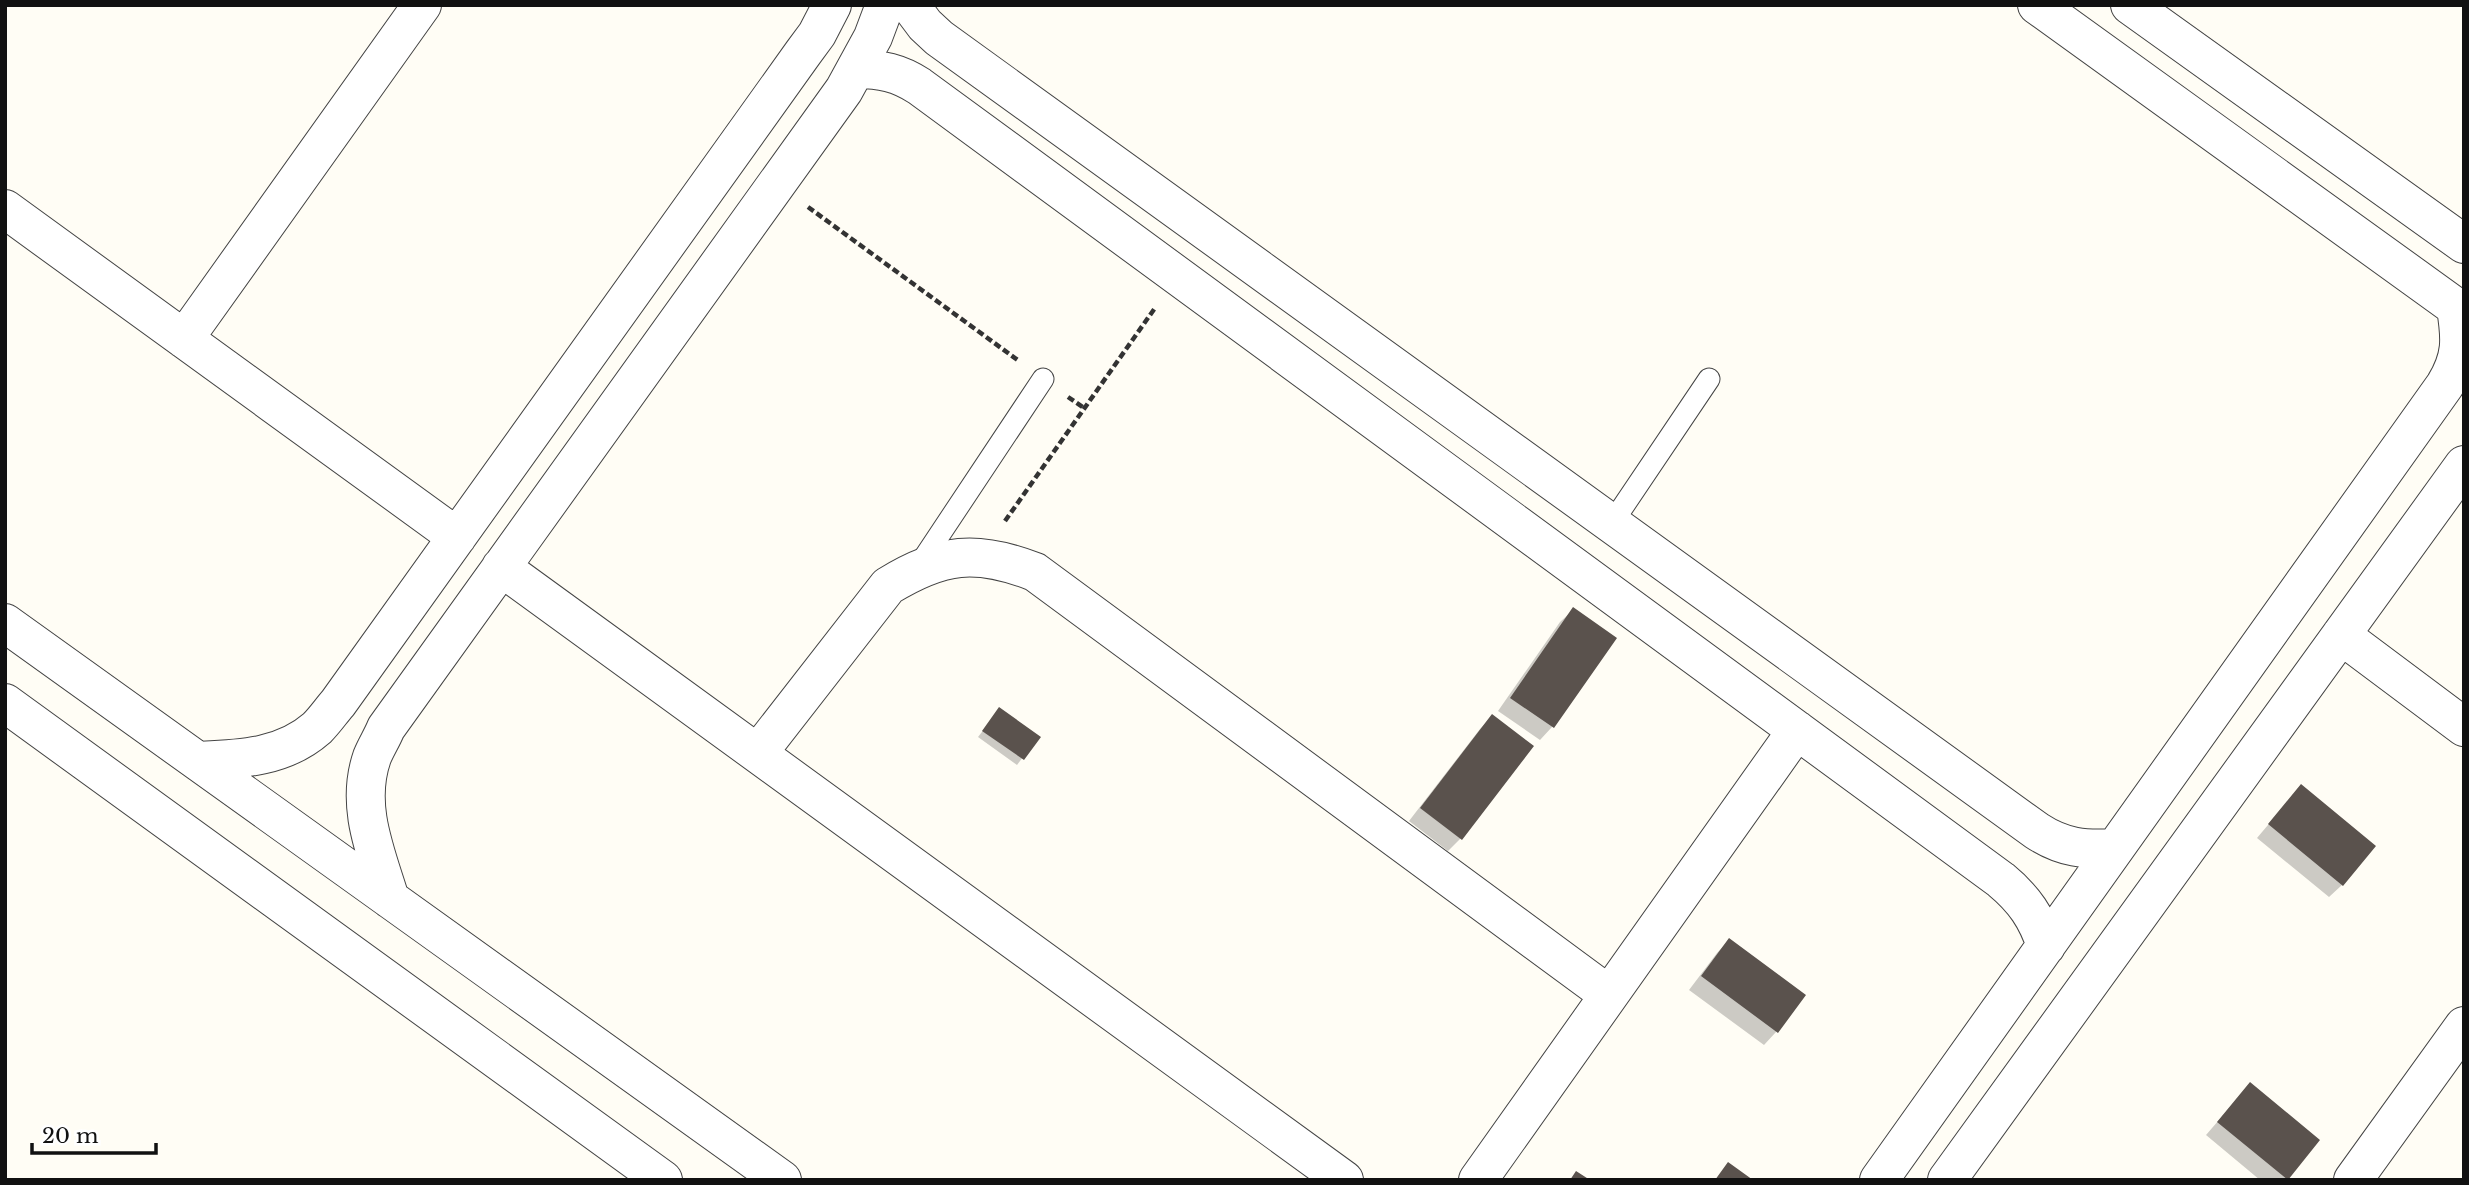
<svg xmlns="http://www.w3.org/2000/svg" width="2469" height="1185" viewBox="0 0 2469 1185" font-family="'Libre Baskerville',serif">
<rect width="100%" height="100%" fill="#fffdf5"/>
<path fill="#0003" d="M1573 610 1614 639 1552 727 1540 740 1498 711 1560 622Z
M999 710 1038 737 1017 765 978 737Z
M1492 716 1531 746 1460 839 1448 851 1409 821 1480 729Z
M2301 786 2342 885 2329 897 2257 838Z
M1729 940 1804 995 1776 1032 1764 1045 1689 990 1717 953Z
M2250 1084 2318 1140 2285 1180H2260L2206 1135Z"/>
<path fill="#5a524d" d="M1573 607 1617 638 1554 728 1510 698Z
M999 707 1041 737 1024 760 982 731Z
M1492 714 1534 746 1462 840 1420 808Z
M2301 784 2376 846 2343 886 2268 824Z
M1729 938 1806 995 1778 1033 1701 976Z
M2250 1082 2320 1140 2288 1180 2217 1122Z
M1728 1162 1753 1180H1715Z
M1576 1171 1590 1180H1570Z"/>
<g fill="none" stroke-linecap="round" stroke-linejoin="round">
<defs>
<path id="service" d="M1612 523 1709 379
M918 567 1043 379"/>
<path id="minor" d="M910 5 925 25 939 38 2037 831C2063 848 2085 850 2115 848
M2037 5 2464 313
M2130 5 2464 244
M857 69C881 69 899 73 919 86L2001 880C2024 899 2037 918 2046 946
M5 209 457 537
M184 339 422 5
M501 567 1344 1180
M5 623 782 1180
M2341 635 2464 727
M5 703 663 1180
M758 753 888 586C942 553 976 549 1035 572L1609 995
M198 761C240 759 283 758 317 728 325 720 331 711 338 703L803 53 817 34 832 5
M390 899C376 853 355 806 372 757 376 747 382 738 386 728L844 90 873 37 885 5
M1478 1180 1797 730
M1879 1180 2445 385C2462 357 2461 339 2456 308
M1947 1180 2464 465
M2353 1180 2464 1026"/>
</defs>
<use href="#service" stroke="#444" stroke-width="23"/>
<use href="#minor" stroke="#444" stroke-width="40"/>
<path stroke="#333" stroke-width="4.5" stroke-dasharray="7 3.5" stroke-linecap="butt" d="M808 207 1019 361
M1068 397 1084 408
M1005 521 1155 308"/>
<use href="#service" stroke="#fff" stroke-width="21"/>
<use href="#minor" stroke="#fff" stroke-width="38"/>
</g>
<rect width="2469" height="1185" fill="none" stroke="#111111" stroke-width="14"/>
<path d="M32 1143v10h124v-10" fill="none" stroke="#111111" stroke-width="3.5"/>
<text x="42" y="1143" font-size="21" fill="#111111" stroke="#ffffff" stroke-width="5" paint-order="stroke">20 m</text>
</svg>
